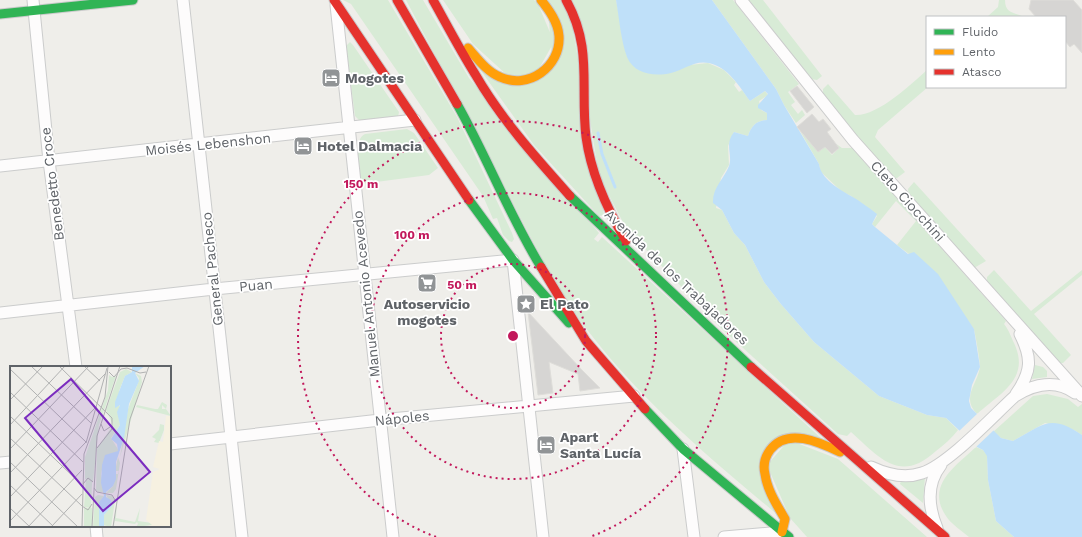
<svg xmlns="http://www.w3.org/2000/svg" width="1082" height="537" viewBox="0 0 1082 537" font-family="'Work Sans',sans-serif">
<rect width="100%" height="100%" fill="#efeeea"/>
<path fill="#d8ebd6" d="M343 0H388L457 117 512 233 514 239 512 242 509 241 503 235 497 218 493 219 483 196 351 4Z
M406 0H423L469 78 599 233 594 239 598 242 602 237 823 440 765 449 779 516C706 455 633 394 577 316 549 275 527 230 504 186 471 124 439 62 406 0Z
M443 0H534L538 4 554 42 537 72 507 75 473 44Z
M547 0H561L571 18 604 215 599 216 534 145 479 68 492 78 553 68Z
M571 0H616L627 56 689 65 708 63 724 70 736 82 734 85 739 92 742 90 750 101 765 91 768 95 759 101 761 110 767 113V120C757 120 751 126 748 136L734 132 728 146 729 165 721 178 716 208 722 210 734 233 745 245 764 282 780 303 814 342 879 396 927 415 946 418 958 430C952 438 944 445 936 451 900 484 880 458 851 432L847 436 838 434 721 328 627 230 599 176Z
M712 0H733L799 84 788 92 795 102 791 105 798 114 802 110 805 115 796 123 784 105 776 89Z
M749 0H763L822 76 817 80 811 79Z
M999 0H1005C1005 14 1014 12 1024 17H987L998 7Z
M350 42 353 45 399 112 398 117 360 121 355 116 346 46Z
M927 70V87H928L878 130 875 137 905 172 897 178H894L857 136 823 94V89L828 84 855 115C878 116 910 85 927 70Z
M407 129 414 133 438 168 429 175 361 184C360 171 352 140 365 134Z
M800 131 818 152 825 147 832 155 839 148 835 143 842 148H852L1006 321 1004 324C1009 330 1011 337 1014 343 1031 379 1000 393 977 414 961 397 977 385 980 367 980 361 976 337 974 330 972 322 918 265 909 254L897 245 916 221 896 201 875 227 872 224 877 216 851 196 841 191 820 171 819 164Z
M914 182 986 261 974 268 909 195 908 189Z
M994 270 1031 311 1082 270V275L1034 314 1071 355 1063 363H1060L987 283V277Z
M1035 365 1043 367 1047 371V377L1032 379Z
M1047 394 1068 399 1078 407 1082 404V435L1074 430 1045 423 1013 441 1001 438 993 432 1033 396Z
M789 440 838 459 927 537H807L790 518 767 465Z
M976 447 983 450 987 455 988 480 996 521 1014 537H969C961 530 951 524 946 516 925 485 957 465 976 447Z
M925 477 923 503 900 484 901 481 910 482Z"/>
<path fill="#bfe0f9" d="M616 0H712L776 89 784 105 819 164C821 179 839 189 851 196 860 201 869 208 877 214L872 224 875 227 908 254 914 252 938 274 974 329 980 367 972 385 969 401 971 408 1001 438 1013 441C1043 425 1050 413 1082 435V537H1014L996 521 988 480 987 456 983 450 977 447 946 418 927 415 879 396 814 342 780 303 764 282 745 245 734 233 722 210 713 203C712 188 724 179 729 166 733 154 724 145 734 132L748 136C751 126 757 120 767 120V113L758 108V105L768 94 765 91 750 101C739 86 728 67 709 63 694 60 684 70 671 73 654 77 634 74 627 57 621 41 619 17 616 0Z"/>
<path fill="#efeeea" d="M978 413 994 430 975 448 958 432Z"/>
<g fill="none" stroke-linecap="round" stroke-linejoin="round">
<path stroke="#bfe0f9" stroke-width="3" d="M598 133 602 154 615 187"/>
</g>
<path fill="#d6d5d3" stroke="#deddd9" d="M1031 0H1073L1082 10V53L1074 44 1070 47 1065 41V17H1036L1029 9Z
M797 86 814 107 807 113 790 91Z
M812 114 819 122 823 119 831 129 827 132 839 148 832 154 825 147 818 152 797 127Z
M528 312 582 370 600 388 580 391 578 374 549 362 553 393 538 395Z"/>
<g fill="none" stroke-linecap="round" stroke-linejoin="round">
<defs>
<path id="street" d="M33 0 49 161 76 367
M183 0 242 537
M741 0 853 140 1082 396
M336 5 393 537
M0 166 415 120
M0 313 214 289 513 260 543 537
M1016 394C1032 371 1032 358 1020 334
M170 444 380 420 634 396
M683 449 694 537
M0 463 11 462
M871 467C886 474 905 479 922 473 949 464 993 416 1015 396 1034 384 1056 379 1075 393
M96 526 97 537
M937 528C928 506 926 484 941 465
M724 537 782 532"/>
<path id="fast" d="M0 14 133 0
M457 104C487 157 509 215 541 267
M570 196 751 367
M469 200 513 260 569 323
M645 409 683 449 789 537"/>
<path id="slow" d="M468 48C477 58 487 72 500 77 528 90 561 67 559 36 558 22 549 10 541 0
M782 532 785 519C777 505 767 490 765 474 763 466 765 457 770 450 787 427 819 442 840 452"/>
<path id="jam" d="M334 0 469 200
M397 0 457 104
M433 0C447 25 460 50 475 74 501 119 536 158 570 196
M566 0C593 48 580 86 586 137 591 174 607 209 626 241
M541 267 586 341 645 409
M751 367 945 537"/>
</defs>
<use href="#street" stroke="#cbcccc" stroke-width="13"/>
<use href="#fast" stroke="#cacacb" stroke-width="11"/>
<use href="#slow" stroke="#cacacb" stroke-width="11"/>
<use href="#jam" stroke="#cacacb" stroke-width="11"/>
<use href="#street" stroke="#fdfcfc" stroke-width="11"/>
<use href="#fast" stroke="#30b455" stroke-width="9"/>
<use href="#slow" stroke="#ff9f0a" stroke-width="9"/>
<use href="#jam" stroke="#e5322d" stroke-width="9"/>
</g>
<g fill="none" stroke="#c2185b" stroke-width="2" stroke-dasharray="2 4">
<circle cx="513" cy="336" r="72"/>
<circle cx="513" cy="336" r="143"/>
<path d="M436 537A215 215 0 1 1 590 537"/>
</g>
<defs>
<symbol id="hotel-square" viewBox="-11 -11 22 22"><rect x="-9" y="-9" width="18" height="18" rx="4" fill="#919496" stroke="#fff"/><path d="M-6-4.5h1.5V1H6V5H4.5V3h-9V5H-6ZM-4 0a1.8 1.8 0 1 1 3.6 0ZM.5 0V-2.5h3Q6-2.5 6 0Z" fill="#fff"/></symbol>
<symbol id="supermarket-square" viewBox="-11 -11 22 22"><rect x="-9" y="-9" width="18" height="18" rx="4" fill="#919496" stroke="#fff"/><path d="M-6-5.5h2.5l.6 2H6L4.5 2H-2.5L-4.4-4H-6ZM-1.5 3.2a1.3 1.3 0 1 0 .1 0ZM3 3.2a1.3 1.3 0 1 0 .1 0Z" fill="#fff"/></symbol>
<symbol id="sight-square" viewBox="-11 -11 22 22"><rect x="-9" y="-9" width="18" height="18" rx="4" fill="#919496" stroke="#fff"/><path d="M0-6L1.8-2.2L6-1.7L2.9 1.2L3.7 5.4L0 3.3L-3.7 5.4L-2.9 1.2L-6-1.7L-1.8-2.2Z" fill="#fff"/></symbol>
</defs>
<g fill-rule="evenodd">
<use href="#hotel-square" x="320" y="67" width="22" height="22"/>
<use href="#hotel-square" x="292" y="135" width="22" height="22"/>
<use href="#supermarket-square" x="416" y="272" width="22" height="22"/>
<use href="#sight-square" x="515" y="293" width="22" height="22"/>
<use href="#hotel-square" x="535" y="434" width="22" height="22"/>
</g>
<g text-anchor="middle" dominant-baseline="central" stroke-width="3.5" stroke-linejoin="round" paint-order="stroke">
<g font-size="14" font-weight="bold" fill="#5f6368" stroke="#fff" text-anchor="start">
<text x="345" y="78">Mogotes</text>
<text x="317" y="146">Hotel Dalmacia</text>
<text x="427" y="304" text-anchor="middle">Autoservicio<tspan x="427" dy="16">mogotes</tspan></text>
<text x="540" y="304">El Pato</text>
<text x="560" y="437">Apart<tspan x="560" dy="16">Santa Lucía</tspan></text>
</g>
<g font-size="14" fill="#5f6368" stroke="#fff">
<text transform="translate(208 144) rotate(-6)">Moisés Lebenshon</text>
<text transform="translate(52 184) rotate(-97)">Benedetto Croce</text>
<text transform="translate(908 201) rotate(48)">Cleto Ciocchini</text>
<text transform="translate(212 269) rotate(-96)">General Pacheco</text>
<text transform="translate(677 277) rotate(43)">Avenida de los Trabajadores</text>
<text transform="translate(256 285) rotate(-5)">Puan</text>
<text transform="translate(366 294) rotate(-96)">Manuel Antonio Acevedo</text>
<text transform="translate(402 418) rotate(-6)">Nápoles</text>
</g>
</g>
<g transform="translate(10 366)">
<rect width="161" height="161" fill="#efeeea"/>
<path d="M116 3 122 6 115 10 109 25 110 59 101 72 109 85 95 90 91 108 94 126H89L86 124 87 82 103 59 96 44 110 6ZM125 7 131 10 132 16 110 91 118 43 128 17 129 12ZM99 9 102 11 106 10 89 59 83 116 75 113V91L98 24ZM152 36 157 39 156 43 152 39V43H156L161 50 126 41 123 47 127 39 145 43H148ZM150 58 154 59V64L149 77 144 76 146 73 142 71 149 64ZM108 91 110 97 106 123 103 127H96L103 120 105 108H109V105H105ZM76 114 82 115V118L81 142 74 141ZM88 129 94 130 89 136V161H83L85 131ZM96 129 102 130 105 135 101 161 93 159 94 149 102 140ZM107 132 106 152 125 156 130 142 128 155 142 157V159L126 161 128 158 127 156 125 158 105 155 104 161ZM74 142H82V161H74Z" fill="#d8ebd6"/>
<path d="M156 50H161V161H134L142 159 136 154 143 106 150 103 143 101 149 75 153 76Z" fill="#f6f1e1"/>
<path d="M122 0H135L125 7 129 15 119 38 114 72 106 96V113L103 120 96 126V131L101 134 102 140 94 149V161H89V136L94 130 91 117 92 99 95 89 108 85 107 78 101 73 110 59 107 46 110 39 105 42V36L115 10 122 6Z" fill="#bfe0f9"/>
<path fill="none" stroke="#b1b2b2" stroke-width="1" d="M21 0 81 57M49 0 102 52V63L87 82M74 0 90 15M117 2 130 7 136 6M0 3 76 76 0 155M99 6 104 11 111 3 117 2M0 26 73 96M0 34 33 0M0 50 72 119M91 58 94 65 100 61M0 59 55 0M0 72 72 140M76 77 97 2M0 83 79 0M0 96 68 161M0 107 95 8M73 118 78 112 83 116M0 119 44 161M84 122 87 126 102 129 105 134M0 131 85 42M72 140 78 144 82 138M0 142 20 161M42 160 72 128M18 161 72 104M72 161 74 88 95 31 98 0M82 161 87 70 110 0M103 161 120 53 139 0"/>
<path fill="#7b2cbf" fill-opacity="0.15" stroke="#7b2cbf" stroke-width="2" d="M61 13 140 106 93 145 15 52Z"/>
<rect width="161" height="161" fill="none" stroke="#5f6368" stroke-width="2"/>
</g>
<circle cx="513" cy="336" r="6" fill="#c2185b" stroke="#fff" stroke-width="2"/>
<g font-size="12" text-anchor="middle" font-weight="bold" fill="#c2185b" stroke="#fff" stroke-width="3.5" stroke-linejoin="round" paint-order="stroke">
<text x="361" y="188">150 m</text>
<text x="412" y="239">100 m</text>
<text x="462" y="289">50 m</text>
</g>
<rect x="926" y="16" width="140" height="72" fill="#ffffff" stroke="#bfc1c3"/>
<rect x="934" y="29" width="20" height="6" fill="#30b455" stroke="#bfc1c3"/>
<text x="962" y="36" font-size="12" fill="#5f6368">Fluido</text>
<rect x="934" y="49" width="20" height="6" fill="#ff9f0a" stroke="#bfc1c3"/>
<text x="962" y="56" font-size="12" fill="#5f6368">Lento</text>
<rect x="934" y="69" width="20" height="6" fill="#e5322d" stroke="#bfc1c3"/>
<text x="962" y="76" font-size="12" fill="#5f6368">Atasco</text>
</svg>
